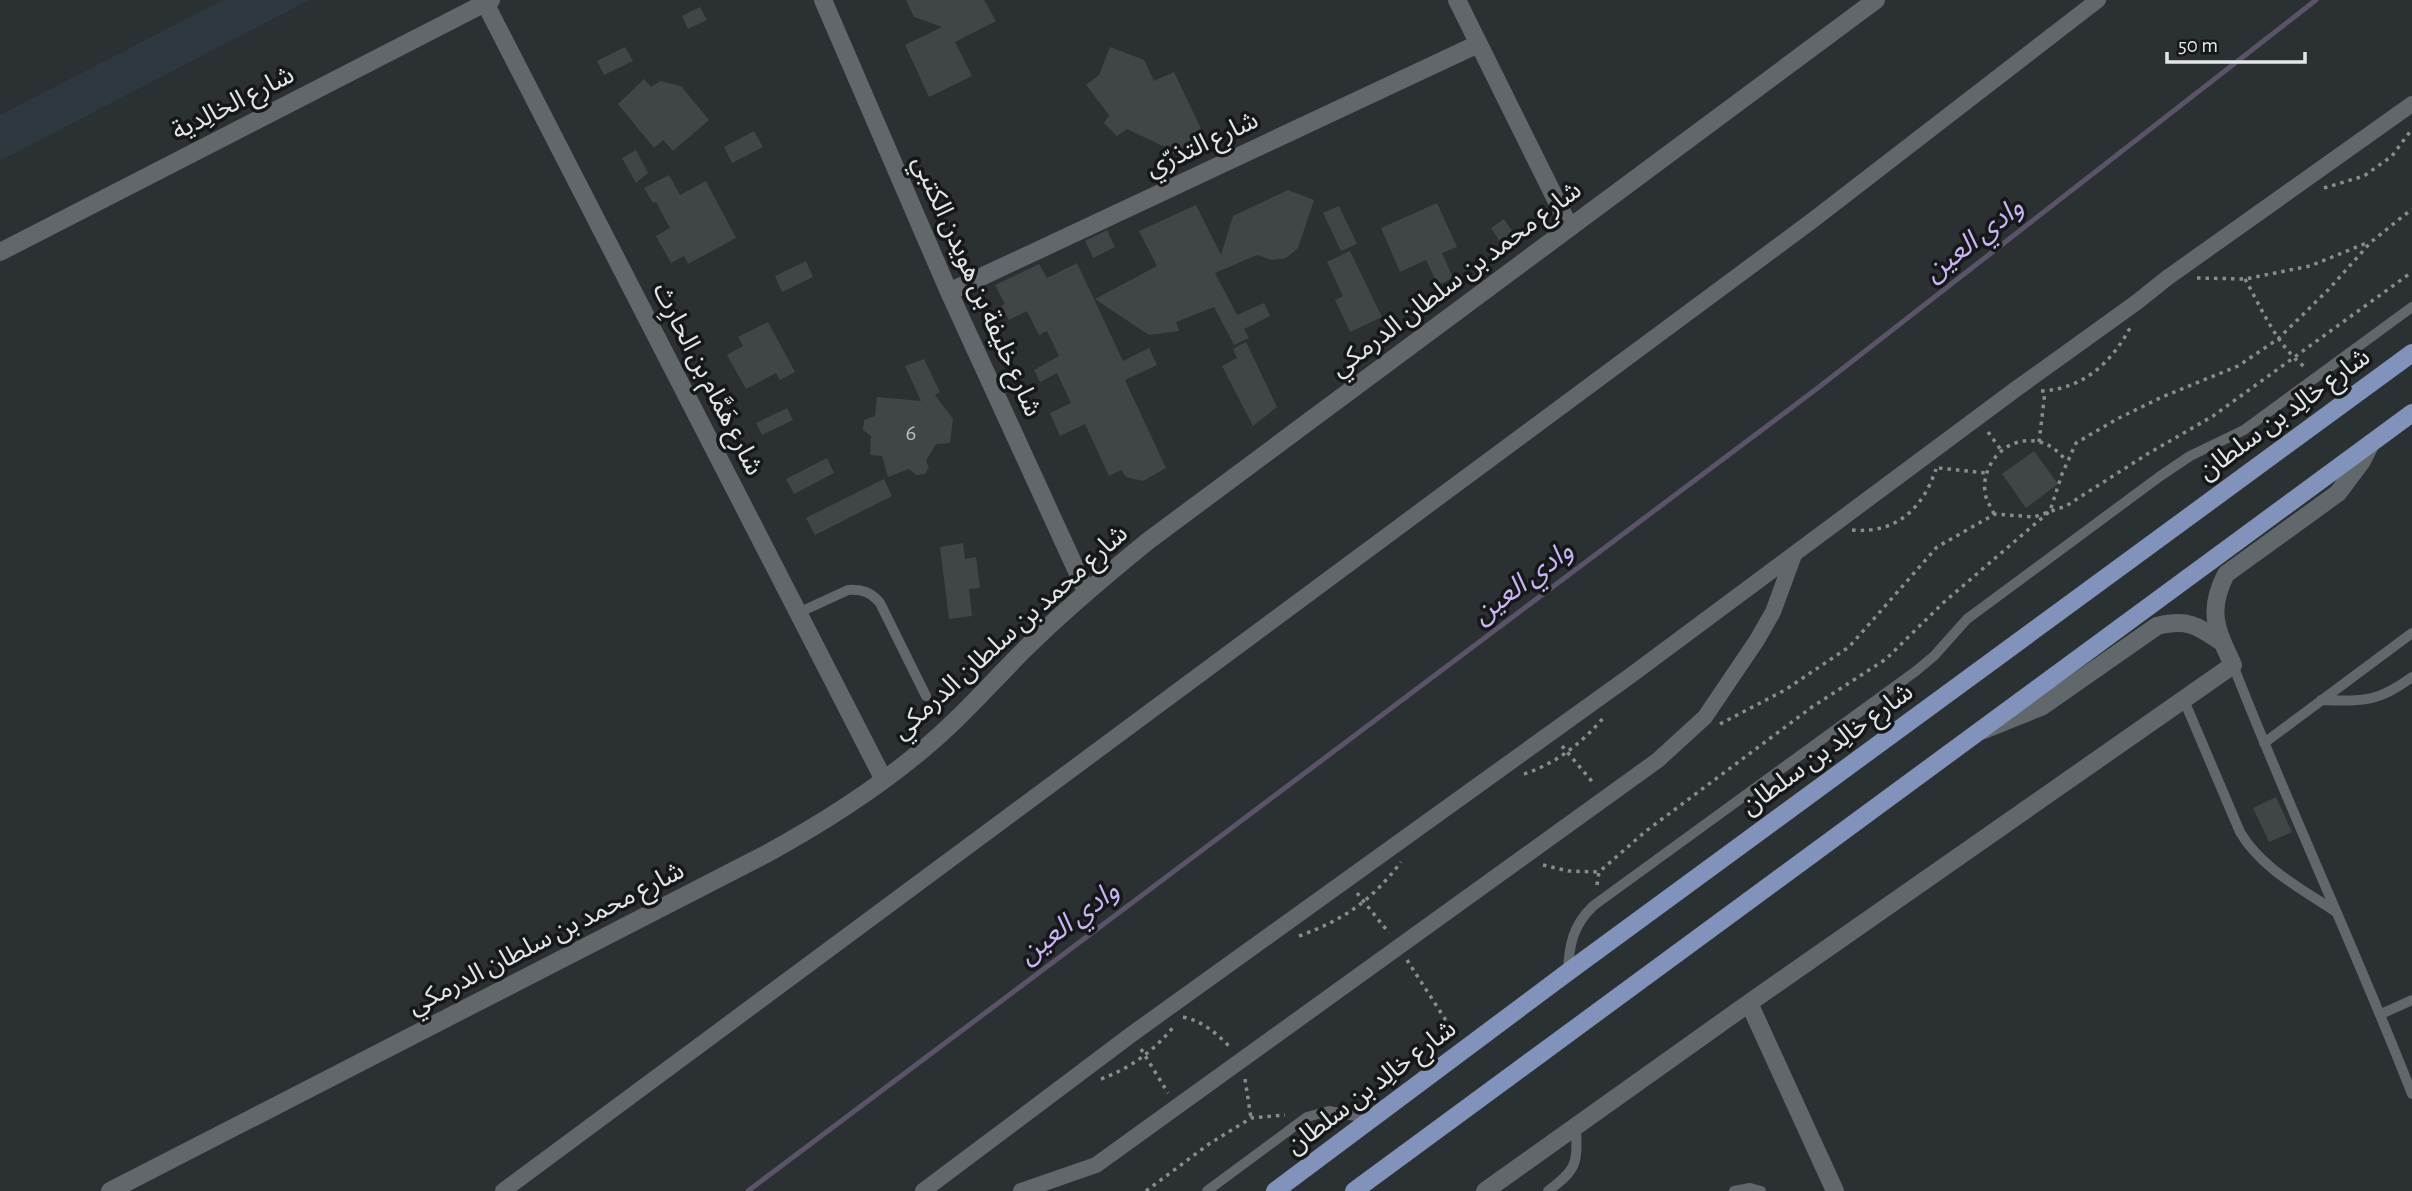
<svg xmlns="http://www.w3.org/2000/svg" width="2412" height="1191" viewBox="0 0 2412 1191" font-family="'Alegreya Sans','Noto Sans Arabic',sans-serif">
<rect width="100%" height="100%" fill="#2b3032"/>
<path fill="#2e383f" d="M223 0H309L0 161V115Z"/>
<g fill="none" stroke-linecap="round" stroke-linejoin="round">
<path stroke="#5b536a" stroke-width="5" d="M748 1191 1819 387 2316 0"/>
</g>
<path fill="#404646" d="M906 0H984L996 21 955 42 972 76 929 97 905 45 942 27 914 17Z
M700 7 707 20 688 29 682 16Z
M625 47 633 61 604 75 597 61Z
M1110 47 1144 60 1154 81 1174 72 1205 137 1172 154 1169 149 1127 129 1117 136 1104 123 1109 115 1086 85 1099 75Z
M644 79 651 87 660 81 681 86 709 120 673 151 663 140 654 148 618 104Z
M754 131 763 147 732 163 724 147Z
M636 150 648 173 636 183 622 158Z
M669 175 680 195 706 181 736 238 688 264 684 256 671 263 656 236 670 228 656 202 653 203 644 188Z
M1288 190 1314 200 1298 248 1286 258 1272 260 1257 255 1215 273 1237 315 1264 303 1270 316 1244 329 1249 338 1234 345 1214 307 1176 322 1179 331 1149 335 1095 299 1157 266 1139 231 1196 205 1221 255 1233 216Z
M1437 203 1457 247 1442 253 1453 278 1438 285 1426 260 1400 272 1381 228Z
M1339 206 1357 244 1341 251 1323 213Z
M1504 219 1514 234 1501 243 1491 228Z
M1107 230 1115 247 1093 258 1085 241Z
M1350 251 1382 317 1350 332 1335 300 1343 296 1327 262Z
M806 261 813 277 782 292 775 276Z
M1077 263 1123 361 1149 348 1157 365 1125 380 1166 468 1143 481 1126 477 1121 470 1109 476 1085 424 1060 436 1050 413 1071 403 1057 373 1040 382 1034 370 1059 356 1047 331 1039 335 1027 311 1009 320 1001 306 1005 304 995 285 1039 264 1047 278Z
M768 322 795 372 780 380 776 373 746 389 727 355 743 346 738 337Z
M1246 342 1277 407 1253 426 1222 366 1237 358 1233 349Z
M924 359 940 392 935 395 953 419 950 443 936 444 926 461 929 467 925 474 916 475 909 469 888 477 882 456 870 455 871 436 863 430 864 420 875 416 877 397 921 401 905 366Z
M787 408 793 420 762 435 756 423Z
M2034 451 2058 484 2026 508 2002 474Z
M827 458 834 473 794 494 786 479Z
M884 479 892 496 815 535 806 518Z
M963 543 965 559 976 557 980 588 969 589 972 616 949 619 940 547Z
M2276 797 2292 832 2269 842 2253 808Z"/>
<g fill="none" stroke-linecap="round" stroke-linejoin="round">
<path stroke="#888c8e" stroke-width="3.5" stroke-dasharray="3.5 5" stroke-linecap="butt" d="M2324 188 2364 176 2392 156 2412 129
M2197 278 2245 279 2310 266 2369 242
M2245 279C2263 311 2277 346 2306 368
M2041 391C2083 389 2111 363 2130 328
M1988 432 2001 450
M2039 442 2045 392
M1939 468 1986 473
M1994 514C1991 507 1986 500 1985 493 1981 462 2009 434 2040 442 2052 445 2059 453 2067 461
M1852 530C1897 534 1923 508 1936 469
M1720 724 1785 690 1849 647 1937 547 1995 514 2034 517 2066 506 2149 453 2213 416 2412 272
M1562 746 1595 785
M1524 774C1557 763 1582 743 1605 716
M1543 865 1568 871 1599 872
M1597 885 1599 872 1646 831 1812 707 1886 659 1943 603 2050 511 2062 474 2076 443 2117 419 2162 397 2238 366 2278 339 2329 289 2371 242 2412 209
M1357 893 1389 933
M1299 936C1344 920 1372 900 1401 862
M1407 960 1456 1036
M1183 1017C1204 1022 1216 1033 1231 1048
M1141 1049 1168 1093
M1101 1079C1131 1068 1155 1050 1175 1025
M1245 1079 1251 1118
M1146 1191 1209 1144 1251 1118 1285 1115"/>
<path stroke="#61676a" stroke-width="10" d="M798 613 848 590C862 589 871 592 880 603L926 696
M2233 665C2289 809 2356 950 2412 1094
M2183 698 2240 832C2261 868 2302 889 2336 912
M2321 700C2363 701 2377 703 2412 677
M2264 743 2412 633
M1568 972C1569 945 1573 925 1593 906L1916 671 1934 656 1967 619 2159 477 2190 456 2244 430 2412 307
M2381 1014 2412 1000
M1207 1191 1307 1117 1329 1111 1372 1119
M1548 1191C1579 1168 1577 1163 1576 1125
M1734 1191 1750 1188 1761 1191"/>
<path stroke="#61676a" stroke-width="16" d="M503 1191 1813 220 2098 0
M923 1191 1132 1034 1630 676 2016 389 2137 302 2167 278 2412 104
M1021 1191 1096 1165 1658 760 1705 717 1757 640 1773 612 1794 555"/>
<path stroke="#61676a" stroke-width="18" d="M823 0 949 292 1086 591
M1457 0 1569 226
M485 3 884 780
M0 252 491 0
M949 292 1478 44
M1984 730 2041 707 2157 626C2188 618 2198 626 2223 643
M1749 1003 1835 1191
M110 1191 766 854C821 824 873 791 921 751 959 720 990 684 1024 650 1063 611 1105 576 1148 541L1876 0
M1485 1191 1749 1003 2233 665C2216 629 2207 611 2226 574L2338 493 2362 461 2371 443"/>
<path stroke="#8293bb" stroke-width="18" d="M1275 1191 1568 972 2412 353
M1354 1191 2412 413"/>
</g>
<g text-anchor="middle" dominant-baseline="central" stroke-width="7" stroke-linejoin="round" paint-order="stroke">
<g font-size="23" fill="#babec0">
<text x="911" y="433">6</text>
</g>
<g font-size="26" fill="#e3e6e8" stroke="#151718">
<text transform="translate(233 103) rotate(-27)">شارع الخالِدية</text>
<text transform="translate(1202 144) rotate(-25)">شارع التذرّي</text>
<text transform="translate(1456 279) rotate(-37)">شارع محمد بن سلطان الدرمكي</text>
<text transform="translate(977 286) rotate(66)">شارع خليفة بن هويدن الكتبي</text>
<text transform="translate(708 379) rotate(63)">شارع هَمَّام بن الحارِث</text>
<text transform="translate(2284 414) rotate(-36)">شارع خالِد بن سلطان</text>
<text transform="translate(1010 632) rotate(-42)">شارع محمد بن سلطان الدرمكي</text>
<text transform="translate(1827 749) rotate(-36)">شارع خالِد بن سلطان</text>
<text transform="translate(546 938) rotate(-27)">شارع محمد بن سلطان الدرمكي</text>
<text transform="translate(1371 1087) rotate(-37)">شارع خالِد بن سلطان</text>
</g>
<g font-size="28" font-style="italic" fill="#cab4f4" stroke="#151718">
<text transform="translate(1974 240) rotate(-38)">وادي العين</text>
<text transform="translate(1523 583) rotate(-37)">وادي العين</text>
<text transform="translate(1069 923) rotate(-37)">وادي العين</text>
</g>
</g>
<path d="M2167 52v10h138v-10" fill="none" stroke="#e3e6e8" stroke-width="3.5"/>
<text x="2178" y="52" font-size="21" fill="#e3e6e8" stroke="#151718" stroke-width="5" paint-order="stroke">50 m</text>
</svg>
